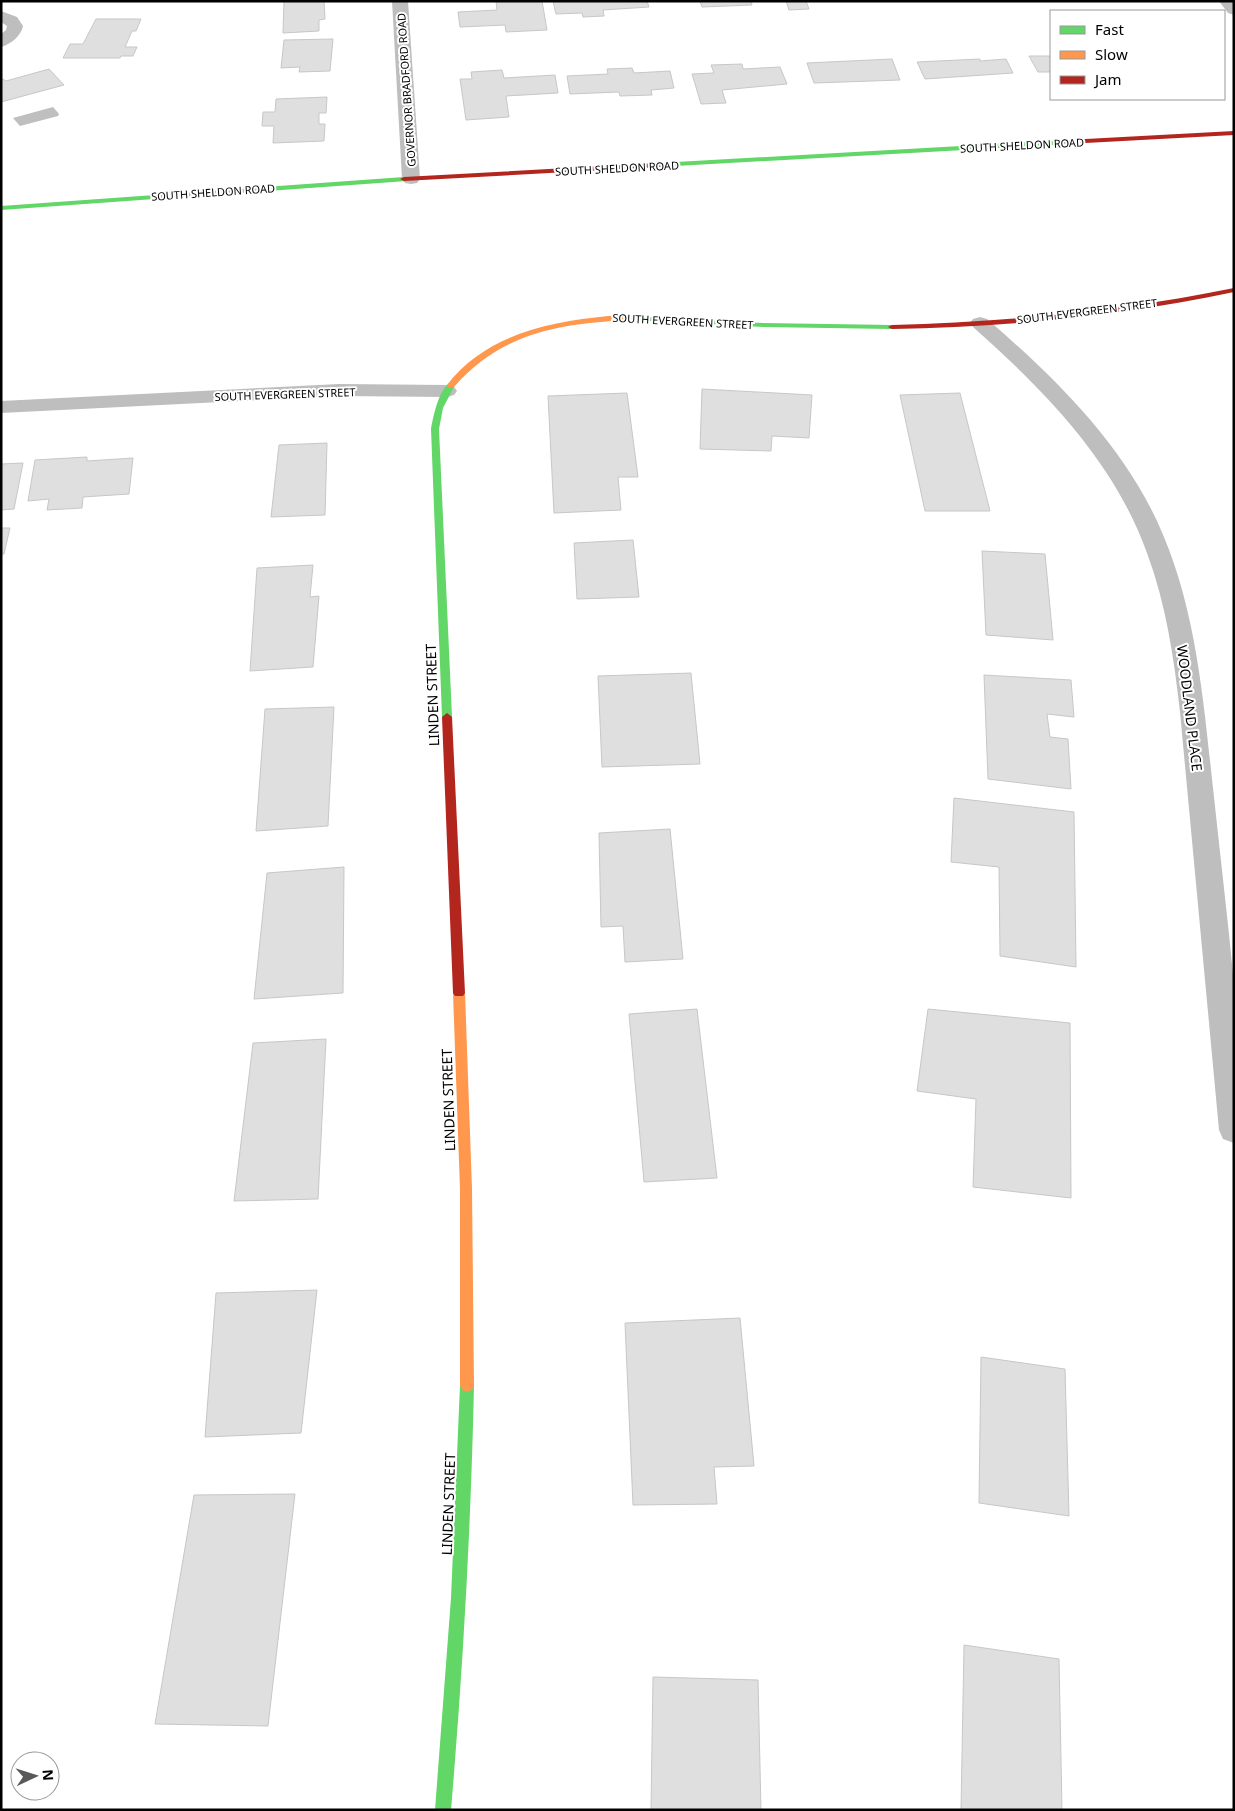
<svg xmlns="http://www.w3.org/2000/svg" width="1235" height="1811" viewBox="0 0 1235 1811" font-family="'Noto Sans',sans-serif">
<rect width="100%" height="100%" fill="#fff"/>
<path fill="#bfbfbf" d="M53 107 59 114 58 116 20 126 13 118Z"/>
<path fill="#dfdfdf" stroke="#c7c7c7" d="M284 1H324L325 19 319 20V31L283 33Z
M496 1H542L547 30 506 32 505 25 460 27 458 12 497 10Z
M553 1H647L649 7 603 10 604 16 583 17 582 13 556 14Z
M700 1H751L752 5 702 7Z
M786 1H806L809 9 789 10Z
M96 19H141L136 31H132L125 47H137L133 56H121L120 58H63L70 44H83Z
M333 39 330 71 299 72 300 67 281 68 284 40Z
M1029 56H1051V72H1038Z
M892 59 900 80 814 83 807 63Z
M980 59V61L1006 59 1013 73 925 79 917 62Z
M742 64 743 69 780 67 787 84 722 90 726 103 701 104 692 74 714 73 711 65Z
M632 68 634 73 670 71 674 88 651 90 652 95 620 96 619 92 570 94 567 76 608 74 607 69Z
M49 69 64 85 1 102V78L6 81Z
M502 70 504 78 555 75 558 93 506 96 509 117 466 120 460 79H472L471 72Z
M327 97 326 113H319V124H325L324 141 273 143 274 126H262L263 112H275L276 99Z
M702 389 812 395 809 438 772 436 771 451 700 449Z
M627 393 638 477H618L621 510 554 513 548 396Z
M960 393 990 511H925L900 395Z
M327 443 325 515 271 517 279 445Z
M87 457V461L133 458 129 494 83 497 82 508 47 510 49 499 28 501 35 460Z
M23 463 14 509 1 510V464Z
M1 528H10L4 554H1Z
M633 540 639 597 577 599 574 543Z
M982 551 1045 554 1053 640 986 635Z
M313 565 310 597 319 596 313 667 250 671 257 568Z
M691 673 700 764 602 767 598 676Z
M984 675 1071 680 1074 717 1047 714 1050 737 1068 739 1071 789 988 779Z
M334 707 328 826 256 831 265 709Z
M954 798 1074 812 1076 967 1000 956 999 867 951 862Z
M670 829 683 959 625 962 623 926 601 927 599 833Z
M344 867 343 993 254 999 267 873Z
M697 1009 717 1178 644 1182 629 1014Z
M928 1009 1070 1023 1071 1198 973 1187 976 1099 917 1091Z
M326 1039 318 1199 234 1201 253 1043Z
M317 1290 301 1433 205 1437 216 1293Z
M740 1318 754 1466 714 1467 717 1504 633 1505 625 1323Z
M981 1357 1065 1369 1069 1516 979 1503Z
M295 1494 268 1726 155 1724 194 1495Z
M964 1645 1059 1659 1062 1810H961Z
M653 1677 758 1680 761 1810H651Z"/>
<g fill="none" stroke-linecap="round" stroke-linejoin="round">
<path fill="#bebebe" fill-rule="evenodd" d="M392 1H408L420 179 417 183 411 184 405 183 402 179Z
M1219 1H1234V15L1228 13Z
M1 11 17 17 23 26C21 36 11 44 1 47V34L6 30 7 26 1 22Z
M980 317 987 319C1053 376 1119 440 1157 521 1196 605 1203 697 1213 788 1220 854 1228 920 1234 985 1235 1003 1234 1022 1234 1039 1234 1074 1234 1109 1234 1143L1223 1139 1219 1130 1180 712C1174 658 1166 604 1147 553 1114 461 1045 391 973 327L970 323 973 319Z
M339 384 447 385 454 387 457 391 454 395 447 397 339 396 1 413V401Z"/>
<path fill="#63d668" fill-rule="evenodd" d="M1067 140 1071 142 1070 144 676 166 672 164 676 162Z
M404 177 408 179 407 181 1 210V206Z
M628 316 763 323 892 325 896 327 892 329 763 327 631 320 627 318Z
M451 382 455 385 443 408 439 429 452 717 447 721 442 717 431 429C433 417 439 388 451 382Z
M467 1378 472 1380 474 1385C471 1527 463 1668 451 1810H435L451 1598 460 1385 462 1380Z"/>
<path fill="#ff974d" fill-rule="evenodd" d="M608 316H631L635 318 631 320C562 323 502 332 454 387H448L447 385C485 335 548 322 608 316Z
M459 988 463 990 465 993 472 1189 474 1385 472 1390 467 1392 462 1390 460 1385V1189L453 993 455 990Z"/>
<path fill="#b3261e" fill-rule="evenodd" d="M1234 131V135L1067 144 1063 142 1067 140Z
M676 162H679V166L404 181 400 179 404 177Z
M1234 288V292C1121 316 1007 327 892 329L888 327 892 325C1007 322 1121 311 1234 288Z
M447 713 452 717 465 993 463 996H455L453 993 442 717Z"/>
</g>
<g text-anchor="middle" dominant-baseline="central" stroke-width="4" stroke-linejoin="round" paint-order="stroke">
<g font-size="11" fill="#000" stroke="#fff">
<text transform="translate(406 90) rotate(-94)">GOVERNOR BRADFORD ROAD</text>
<text transform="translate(1022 145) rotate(-3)">SOUTH SHELDON ROAD</text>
<text transform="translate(617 168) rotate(-3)">SOUTH SHELDON ROAD</text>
<text transform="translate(213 192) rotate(-4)">SOUTH SHELDON ROAD</text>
<text transform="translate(1087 311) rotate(-7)">SOUTH EVERGREEN STREET</text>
<text transform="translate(683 321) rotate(3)">SOUTH EVERGREEN STREET</text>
<text transform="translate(285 394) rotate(-2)">SOUTH EVERGREEN STREET</text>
</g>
<g font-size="14" fill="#000" stroke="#fff">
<text transform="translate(432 695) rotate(-92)">LINDEN STREET</text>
<text transform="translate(1190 708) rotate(83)">WOODLAND PLACE</text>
<text transform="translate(448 1100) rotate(-92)">LINDEN STREET</text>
<text transform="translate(448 1504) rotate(-88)">LINDEN STREET</text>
</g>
</g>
<rect width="1235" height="1811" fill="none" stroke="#000000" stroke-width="5"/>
<rect x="1050" y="10" width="175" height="90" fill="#ffffff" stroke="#999999"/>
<rect x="1060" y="26" width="25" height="8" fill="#63d668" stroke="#999999"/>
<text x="1095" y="35" font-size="15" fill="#000000">Fast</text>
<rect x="1060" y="51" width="25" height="8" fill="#ff974d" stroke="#999999"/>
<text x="1095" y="60" font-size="15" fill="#000000">Slow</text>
<rect x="1060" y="76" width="25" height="8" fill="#b3261e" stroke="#999999"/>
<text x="1095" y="85" font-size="15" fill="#000000">Jam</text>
<g transform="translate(35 1776) rotate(86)"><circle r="24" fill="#ffffff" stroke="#999999"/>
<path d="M0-4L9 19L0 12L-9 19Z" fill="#595959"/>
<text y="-8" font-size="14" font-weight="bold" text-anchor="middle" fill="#000000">N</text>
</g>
</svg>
